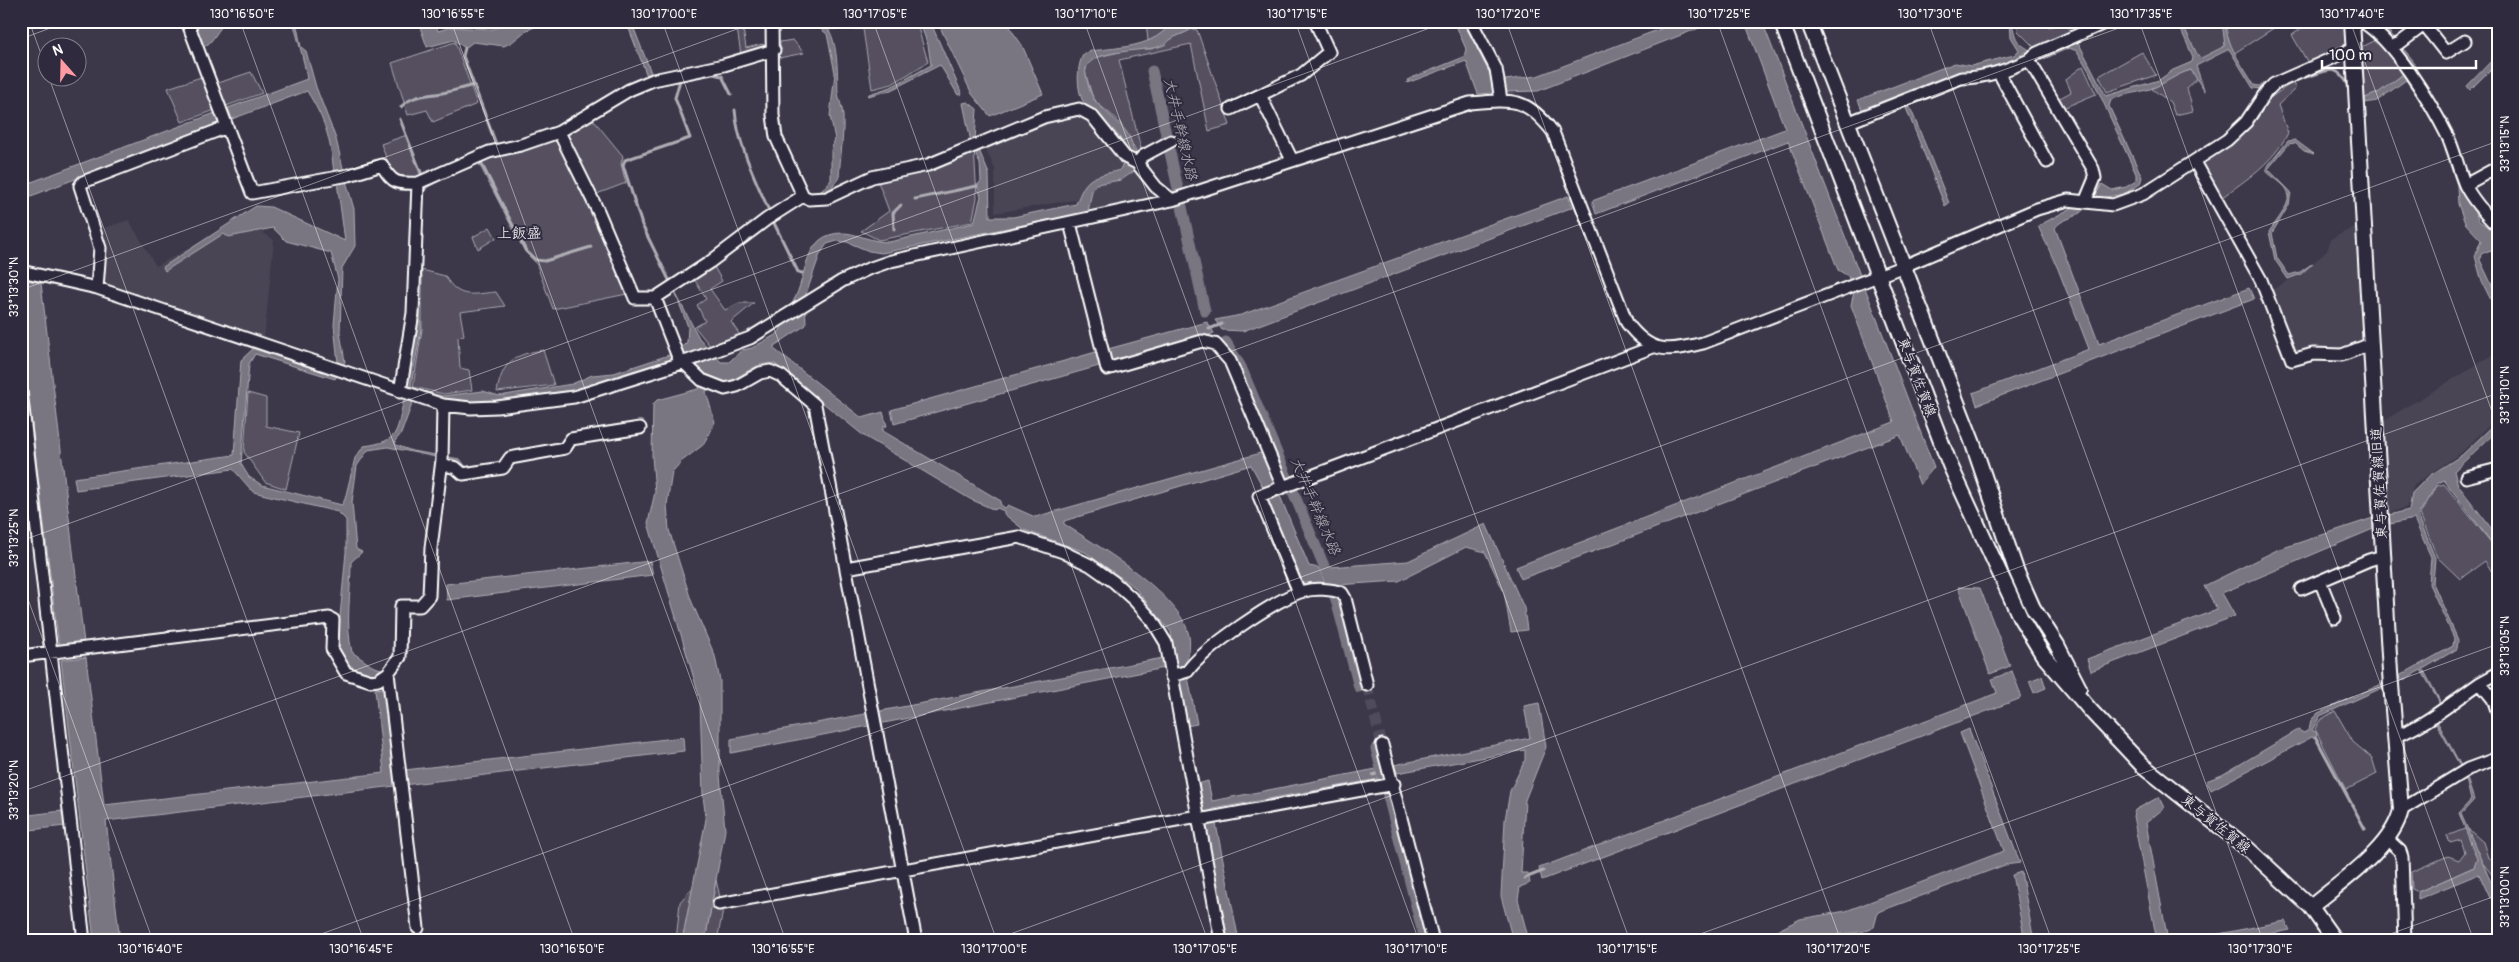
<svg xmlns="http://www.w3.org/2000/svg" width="2519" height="962" viewBox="0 0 2519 962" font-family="Pangolin,'Klee One',sans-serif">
<rect width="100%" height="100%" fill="#3c3749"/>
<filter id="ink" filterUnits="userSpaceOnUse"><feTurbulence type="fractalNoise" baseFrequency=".02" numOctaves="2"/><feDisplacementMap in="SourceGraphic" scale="10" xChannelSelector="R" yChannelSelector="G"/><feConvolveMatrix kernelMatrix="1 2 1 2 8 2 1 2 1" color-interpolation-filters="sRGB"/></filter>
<g filter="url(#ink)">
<path fill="#494455" d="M2179 21H2223L2230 46 2198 59Z
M1076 111 1105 133 1122 158 1166 200 1095 214 1074 200 995 213V169L983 144Z
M243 219 274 240 264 341 94 283 100 229 129 220 156 266Z
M2356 226 2366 348 2313 356 2290 364 2263 295 2301 273 2327 251 2331 239Z
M2496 353 2498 417 2462 452 2414 485 2407 507 2386 514 2383 421Z"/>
<path fill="#555060" stroke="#aaa8b0" d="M736 21H742L746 48 763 44 765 48 741 55Z
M821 21H916L928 62 892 84 872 89 863 29H831Z
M1146 21H1172L1160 36 1148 41Z
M2016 21H2045L2049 27 2067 23 2071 34 2035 48 2018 31Z
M2223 21H2278L2280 24 2233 54Z
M2313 21H2345L2346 44 2308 63 2292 35Z
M1192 29 1197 30 1230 125 1209 131 1191 44 1119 60 1141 149 1137 153 1119 121 1097 103 1092 95 1085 72 1088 62 1093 58 1133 49H1151L1165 44 1170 39Z
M2378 39 2404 73 2379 95 2363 101 2358 49Z
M793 40 804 53 779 58 780 42Z
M455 42 477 104 433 122 427 110 408 115 392 63Z
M2142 52 2156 75 2107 92 2099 76Z
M2083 66 2096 94 2063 108 2058 99 2071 92 2066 79Z
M2191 70 2198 78 2187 88 2193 111 2175 115 2170 102 2152 89 2176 74Z
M251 72 262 93 182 122 168 88 204 76 209 86Z
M2293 82 2295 89 2278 105 2288 133C2273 163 2247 179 2221 198L2202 164 2232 142 2257 119 2270 98Z
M591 117 623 156 621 164 626 183 594 195 566 134Z
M407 135 424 177 417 180 393 176 381 144Z
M557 138 627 294 553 309 536 263 525 252 479 164 495 153Z
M974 148 977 198 972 222 879 240 861 231 889 211 877 179Z
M490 227 496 238 478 249 473 237Z
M713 265 722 281 710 289 725 310 739 303H754L731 322 740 335 710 346 695 327 705 321 697 305 706 299 693 277Z
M422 270 445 276C459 300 471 294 496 292L505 306 460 312 464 335 458 337 460 368 469 370 472 390 444 394 413 387 422 329Z
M543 350 554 385 497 392C502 362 514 354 543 350Z
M248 393 266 398V426L299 433 286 489 265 482 244 452Z
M2444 484 2493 545 2498 554V581L2485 561 2460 579 2437 557 2420 514 2437 486Z
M2335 711 2353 742 2372 758 2377 774 2346 790 2315 729 2320 720Z
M2467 828 2483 842 2488 858 2498 862V874L2493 876 2481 861 2474 867 2418 892 2412 889 2411 872 2448 856 2459 860 2465 852 2461 840 2450 843 2447 836Z
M716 880 723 910 717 941H705Z
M693 887 682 941H676L680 902Z"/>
<path fill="#797682" stroke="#afadb4" d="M193 21H207L208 23 228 21C217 28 214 43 203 47Z
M293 21H296L301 47 306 51 316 87 336 139 344 172 334 173C330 137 326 122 307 91L232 119 228 108 307 79C304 59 298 41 293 21Z
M418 21H435L438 31 451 27 493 29 514 21H550L527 30 512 42 504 46 473 42 465 48 454 40 427 47Z
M626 21H631L652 75 647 76Z
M816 21C840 24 837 75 838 93 839 101 843 108 843 116 844 136 840 158 839 178L833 185 834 192 823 195 821 191 831 180V150L835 139 830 116 835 73 827 34 818 27Z
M919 21H930L962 94 958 95 940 65 891 90 868 96 869 94 891 87 931 65 928 45Z
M937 21H1008L1012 31 1022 45 1043 94 990 116 972 94Z
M1172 21H1198C1195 24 1193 28 1190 30 1184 34 1176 35 1170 40 1166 43 1169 43 1164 45 1149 53 1080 47 1086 75 1088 84 1090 96 1097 103 1111 119 1131 127 1133 150L1137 153 1133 172 1121 180 1096 184 1092 191 1088 212 882 253 869 251 847 242 837 241 827 244 820 254 805 297 806 325 774 346V349L862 418 883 412 887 426 883 427V431L1001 501 1000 504 1005 508 1008 505 1035 517 1264 452 1277 485 1264 489 1251 465 1064 521V524C1098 546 1182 595 1189 636 1191 647 1188 656 1185 666L1175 667 1171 632 1134 587 1085 552 1024 530 1004 514V511L997 508 995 510 970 499 864 436 775 364C757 361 744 375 728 382L712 379 706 392 715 422 703 445 682 461 672 472 667 505 669 530 691 600 715 656 720 681V775L725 830 705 941H682L706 819 703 796 700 699 648 523 655 492 652 456 653 404 657 400 698 389 707 376 679 350 687 342 688 327 675 292 699 338 721 362H729L742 350 752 348 777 334 781 329V313C785 310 790 306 793 302 808 276 802 233 843 233 856 233 871 242 889 242L974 223 981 196 977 186 981 181 980 164 976 155 979 150 989 174 990 217H1013L1076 204C1087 175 1091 178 1120 170L1127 153C1116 124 1105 126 1087 107 1076 96 1076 67 1083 55L1091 51C1119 47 1156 48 1172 21Z
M1454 21H1463L1492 78 1494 93 1478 94 1466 61 1407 83 1409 79 1464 57 1466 49Z
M1681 21H1717L1538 91 1504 92 1505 80 1537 76Z
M1757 21H1762L1934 467 1920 485 1900 435 1521 579 1516 567 1894 422 1851 305 1854 292 1848 276 1838 270 1788 141 1596 214 1592 201 1785 129 1746 25Z
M2010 21H2012C2016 49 2021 41 2038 57L2077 40 2106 96 2159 80 2173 70 2192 62 2193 57 2177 21H2181L2197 54 2201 58 2225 46 2222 21H2226C2225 44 2243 66 2254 85L2259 86 2270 81 2261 89 2253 88 2229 49 2196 66 2205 92 2191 70C2176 74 2165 84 2150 89 2137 93 2124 94 2111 100L2109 106 2142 177 2140 184 2124 194 2100 198 2096 194 2102 184 2112 190 2126 187 2136 181V174L2089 71 2077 51 2069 48 2037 62 2030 54 2025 52 2011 63 1975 74 1958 73 1863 112 1858 100 1955 63 1971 66 2014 55 2019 50 2011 37Z
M2376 21H2380L2412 59 2417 70 2412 72 2438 123 2461 185 2479 221 2498 234V247L2481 254 2480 260 2498 298V314L2482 282 2475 256 2481 240 2465 223 2458 204 2457 185 2436 124 2406 80 2377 101 2365 103V98L2378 93 2410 69V63Z
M2498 54V62L2470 90 2467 86Z
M968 102 977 109 975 140 971 142 963 103Z
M1910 107 1949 203 1945 206 1906 108Z
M215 113 219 123 21 200V186Z
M2295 140 2314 154 2304 151 2295 143 2289 144 2268 169 2291 192 2289 205 2272 233 2277 258 2289 275 2300 272 2313 263 2301 274 2288 279 2275 260 2269 232C2275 222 2294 202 2287 190 2283 183 2272 177 2266 171V168L2288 141Z
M346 181 354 209 355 246 342 268 340 332 345 362 335 379 255 354 249 364 241 464 249 477 262 485 342 505 345 499 355 458 364 446C401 441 396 432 404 399L409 400 411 393 406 390 416 324 419 289 421 329 411 385 414 389 443 396 483 391 499 396 572 384 592 375 614 373 672 354 669 362C640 372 611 385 581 391 525 402 470 404 413 401L401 434 395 441 396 445 412 451 460 459 467 468V472L459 463 450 460 388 447 368 450 357 466 352 502 356 549 362 552 351 562C351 592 345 624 352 652L372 666 381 669 377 675C358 677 347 663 337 649L346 552V520L338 512 253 492 233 469 76 490 74 478 234 455 241 360 255 347 333 373 338 363 334 325 338 279 331 253 286 241 273 228 229 237 223 234 165 271 163 267 256 206 271 207 345 241 337 182Z
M1568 196 1573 207 1243 331 1222 330 1215 320 1241 315Z
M2077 205 2085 208C2077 219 2061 218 2055 228L2099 344 2249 288 2254 299 1977 405 1973 393 2089 349 2058 269 2038 226Z
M21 279 41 283 84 643 59 647 21 336Z
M1207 322 1214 333 1209 335 1111 363 1108 349Z
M1096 352 1099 366 894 424 891 410Z
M2498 421V430L2454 471 2458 485 2498 537V551L2444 480 2437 484 2418 515 2435 558 2433 583 2458 640 2457 649 2423 669 2439 699 2443 714 2479 690 2481 691 2437 721 2466 775 2474 800 2461 814 2494 889H2498V896L2490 898 2479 874 2418 899V892L2474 867 2477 859 2459 813 2471 800 2465 775 2435 721 2442 715 2438 699 2421 670 2400 682 2399 676 2453 646 2454 638 2429 584 2431 557 2414 519 2390 524 2389 515 2409 510 2412 493 2429 476 2462 455Z
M1280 496 1309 566 1319 568 1326 585 1303 583 1267 501Z
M2373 518V529L2222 593 2235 616 2091 671 2087 659 2217 610 2204 586 2277 550Z
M1486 524 1524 608 1527 630 1511 632 1504 592 1485 552 1466 547 1399 581 1336 585 1330 567 1408 561Z
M650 561 653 575 447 600 446 584Z
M1958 587 1980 588 2010 666 1990 674Z
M86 657 104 805 384 773 375 689 385 688 405 776V770L683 737 684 751 106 821 120 941H94L61 660Z
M1163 658 1164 668 731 753V739Z
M2012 671 2021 695 2019 699 1542 880 1539 868 1997 693 1992 679Z
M2042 676 2046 688 2034 693 2029 681Z
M1188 677 1197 724 1186 726 1177 679Z
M2384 683V687L2320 716 2312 730 2317 733 2316 738 2312 737 2211 790 2206 781 2222 775 2298 730 2304 733 2309 729 2311 720 2318 713Z
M1539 703 1546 747 1525 800 1521 873H1528L1530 883 1520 887 1518 899 1529 941H1513L1501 896 1505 820 1510 791 1525 760V750L1397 773 1394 765 1530 738 1524 706Z
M1969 729 2020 863 2005 865 1878 912 1874 927C1861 935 1848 931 1835 936L1836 941H1825L1824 937 1816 935 1801 941H1757L1800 919 1846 911 2004 851 1960 733Z
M1376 769 1378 779 1213 809 1239 941H1228L1206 825 1208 823 1206 813 1203 812 1198 784 1208 781 1212 801Z
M2159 797 2164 808 2146 823 2168 941H2157L2133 816 2135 810Z
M62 811 65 826 21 831V816Z
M2021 872 2034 941H2025L2012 875Z
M2285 921 2290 930 2235 941H2183Z"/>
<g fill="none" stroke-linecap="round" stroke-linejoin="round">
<path stroke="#afadb4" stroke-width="3" d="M465 48 463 56 496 144
M2300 78C2325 75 2334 57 2350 88
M661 84 713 74 722 76 731 94
M401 107C413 94 427 96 442 93 453 91 463 88 474 85
M735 110C738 146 756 180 770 213
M400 119 422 176
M480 161 526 251 536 260 545 261 591 247
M423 193 426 187 443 178
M915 199 977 186
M772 219 798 272 802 273
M894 229 893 213 901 205
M675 292 642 225 623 165 625 160 690 138 675 98 680 80
M1209 329 1222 324
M2316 738 2365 829
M1373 775 1382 772
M1525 878 1543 871"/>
<path stroke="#797682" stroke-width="11" d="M1152 71 1205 311
M1226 342 1241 367 1332 585 1359 687
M1376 749 1425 941"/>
<path stroke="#504b5b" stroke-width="11" stroke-dasharray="11 5.5" stroke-linecap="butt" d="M1367 685 1382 745"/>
<defs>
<path id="minor" d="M187 21 252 193 349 175 382 165C392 184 398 184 418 183
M772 21 773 115 776 137 803 196
M1471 21 1496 69 1501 100
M2361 21C2394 40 2431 103 2448 137 2455 152 2458 169 2465 185 2473 201 2485 214 2498 227
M2424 25 2446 53 2465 41
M2390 47 2400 43 2429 21
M1999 73 2047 162
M1231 109 1260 95
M1847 123 1961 78C1986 78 2007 70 2029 60
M559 132 598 211 635 298H655L710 262 767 219 803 196 809 199 827 198 872 177 928 165 1044 117 1079 109 1092 116 1125 157 1137 163 1156 187 1172 200
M1292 160 1260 95 1301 75 1329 52 1315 21
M2195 162 2261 280 2292 360 2313 354 2342 355 2371 344
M1137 163 1143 156 1171 141
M2465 185 2498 167
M2085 202 2095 178 2093 169 2029 60 2037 53 2109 21
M1070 223 1107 369 1202 341 1215 344 1230 361 1283 487
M21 271 97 288 443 405 471 408 497 407 574 397 682 363 750 338 842 281 868 269 891 261 1172 200 1470 103C1512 99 1526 97 1553 132L1627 323C1650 354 1668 352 1703 343L1904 266 2037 209 2068 200 2113 205 2143 194 2227 140 2246 122 2266 92 2274 84 2353 49
M97 288 100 248 80 186 83 182 227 127
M655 298 678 357 702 380 725 389 737 386 760 373 770 371 781 376 815 405 916 941
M21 391 84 941
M400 392 413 313 418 183 489 152 521 145 559 132 629 90 653 80 724 65 774 50
M442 464 456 468 463 474 503 468 510 458 565 448 571 439 640 428
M2466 477 2498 469
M846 568 1019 537 1063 552 1090 565 1114 582 1135 601 1152 620 1166 643 1221 941
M2320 581 2335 618
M2301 589 2369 560 2383 556
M1299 592 1259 496 1653 347
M21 656 329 618 333 620 332 649 346 673 371 681 378 680 388 673 400 657 401 606H420L429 596 431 548 442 460 443 405
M388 673 418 928
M1171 676 1188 671C1200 651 1280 596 1304 591 1315 588 1332 589 1342 593L1345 598 1367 685
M2480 683 2498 673
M2395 735C2415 733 2461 696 2480 683L2493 699 2498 713
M1382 745 1433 941
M2401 810 2468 769 2498 758
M1199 820 1394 784
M2387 839 2400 851 2402 857 2405 941
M719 904 1198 816"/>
<path id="major" d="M1781 21 1950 465 2020 617 2043 655 2091 711 2142 765 2248 849 2311 907 2335 941
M1808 21 1972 441 2016 570 2033 608 2057 645 2079 688
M2311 907C2340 882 2392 849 2401 810L2390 672 2352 21"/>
</defs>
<use href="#minor" stroke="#fff" stroke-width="15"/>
<use href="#major" stroke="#fff" stroke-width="18"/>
<use href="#minor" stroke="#2f2a3d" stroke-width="11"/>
<use href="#major" stroke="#2f2a3d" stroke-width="14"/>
</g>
</g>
<path fill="none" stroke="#fff" stroke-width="1" stroke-opacity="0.45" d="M29 21 48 73M240 21 575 941M451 21 786 941M662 21 997 941M873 21 1208 941M1084 21 1419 941M1295 21 1630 941M1506 21 1841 941M1717 21 2052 941M1928 21 2263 941M2139 21 2474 941M2350 21 2498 428M21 39 69 21M49 78 364 941M21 290 759 21M21 541 1449 21M21 580 153 941M21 792 2138 21M302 941 2498 141M991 941 2498 393M1681 941 2498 644M2371 941 2498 895"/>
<g text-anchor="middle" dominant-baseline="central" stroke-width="4" stroke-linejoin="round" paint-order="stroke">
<g font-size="14" fill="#fff" stroke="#2f2a3d">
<text transform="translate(1917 377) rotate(69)">東与賀佐賀線</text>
<text transform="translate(2379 483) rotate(-93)">東与賀佐賀線旧道</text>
<text transform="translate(2216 824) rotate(39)">東与賀佐賀線</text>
</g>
<g font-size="15" font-style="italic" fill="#b5b4ba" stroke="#2f2a3d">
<text transform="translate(1180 129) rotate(77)">大井手幹線水路</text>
<text transform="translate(1315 506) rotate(67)">大井手幹線水路</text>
</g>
<g font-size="15" fill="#fff" stroke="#2f2a3d">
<text x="519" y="233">上飯盛</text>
</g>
</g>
<rect width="2519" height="962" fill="none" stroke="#2f2a3d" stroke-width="55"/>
<g transform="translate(62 62) rotate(340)"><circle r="24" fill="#2f2a3d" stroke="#827f8b"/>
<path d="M0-4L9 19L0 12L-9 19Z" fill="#ff9aa2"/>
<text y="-8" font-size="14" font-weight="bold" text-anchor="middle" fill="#ffffff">N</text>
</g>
<path d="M2322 60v8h154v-8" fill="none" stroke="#ffffff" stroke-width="2.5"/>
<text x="2329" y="60" font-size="15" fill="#ffffff" stroke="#2f2a3d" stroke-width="4" paint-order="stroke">100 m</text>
<rect x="28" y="28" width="2464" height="906" fill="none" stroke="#fff" stroke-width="2"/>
<g font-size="12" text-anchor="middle" fill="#fff">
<text x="242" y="18">130°16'50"E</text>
<text x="453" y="18">130°16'55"E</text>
<text x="664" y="18">130°17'00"E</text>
<text x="875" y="18">130°17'05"E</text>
<text x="1086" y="18">130°17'10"E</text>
<text x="1297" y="18">130°17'15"E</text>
<text x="1508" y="18">130°17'20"E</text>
<text x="1719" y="18">130°17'25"E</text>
<text x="1930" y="18">130°17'30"E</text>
<text x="2141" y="18">130°17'35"E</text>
<text x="2352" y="18">130°17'40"E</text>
<text transform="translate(2505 144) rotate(-90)" y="4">33°13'15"N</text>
<text transform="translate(14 287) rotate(-90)" y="4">33°13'30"N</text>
<text transform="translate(2505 395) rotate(-90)" y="4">33°13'10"N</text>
<text transform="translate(14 538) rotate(-90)" y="4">33°13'25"N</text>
<text transform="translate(2505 646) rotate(-90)" y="4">33°13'05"N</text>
<text transform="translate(14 790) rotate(-90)" y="4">33°13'20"N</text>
<text transform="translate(2505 897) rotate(-90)" y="4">33°13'00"N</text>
<text x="150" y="953">130°16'40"E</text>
<text x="361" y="953">130°16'45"E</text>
<text x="572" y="953">130°16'50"E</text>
<text x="783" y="953">130°16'55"E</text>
<text x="994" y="953">130°17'00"E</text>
<text x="1205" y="953">130°17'05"E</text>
<text x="1416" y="953">130°17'10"E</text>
<text x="1627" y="953">130°17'15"E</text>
<text x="1838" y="953">130°17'20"E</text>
<text x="2049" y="953">130°17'25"E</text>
<text x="2260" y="953">130°17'30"E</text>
</g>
</svg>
